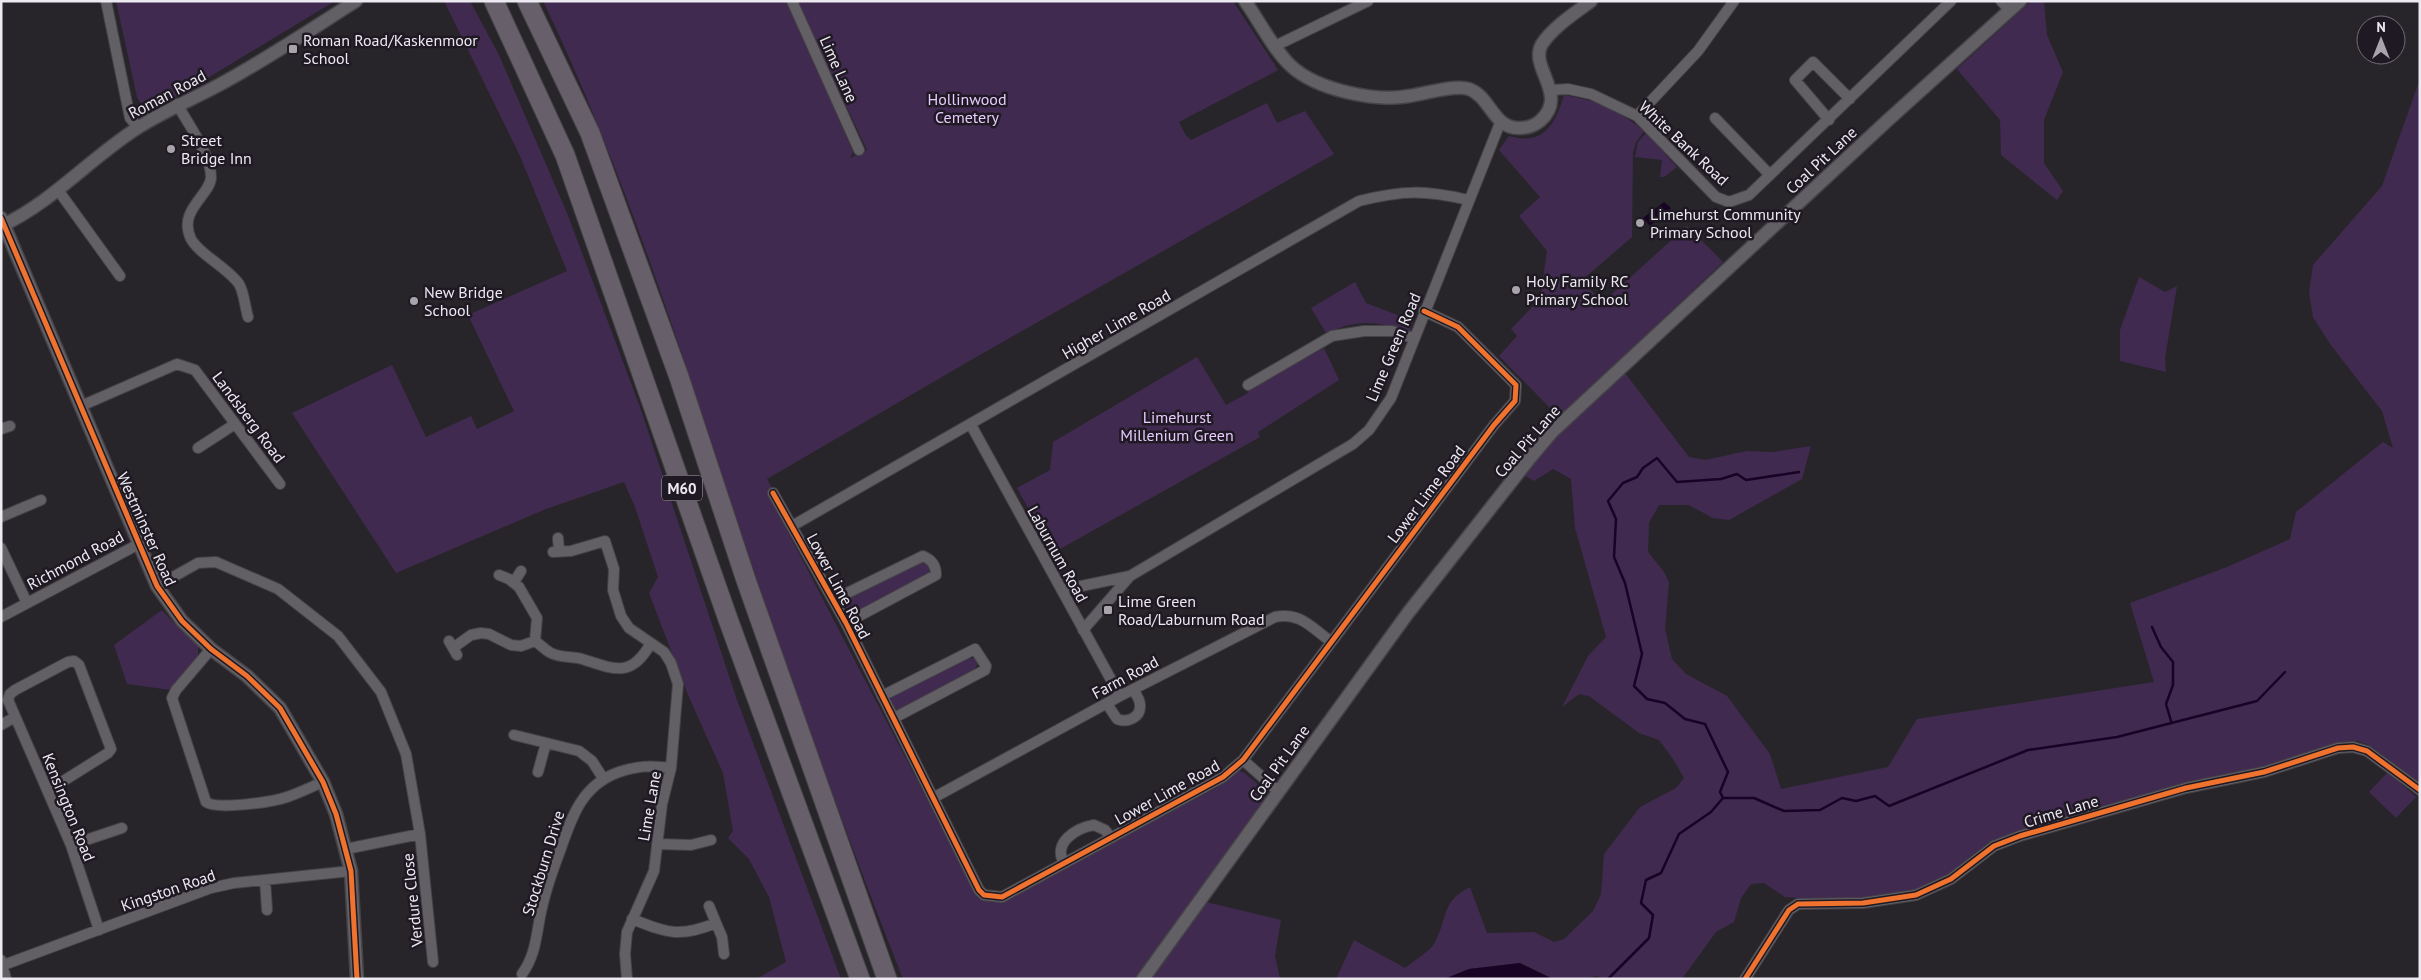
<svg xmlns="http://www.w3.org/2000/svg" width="2421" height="980" viewBox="0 0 2421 980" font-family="'PT Sans',sans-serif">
<rect width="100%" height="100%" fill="#28252a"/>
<path fill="#412a50" d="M116 1H335L158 108 145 110 137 97Z
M444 1H470L499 55 567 213 640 407 737 700 841 979H752L760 977 786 962 769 897 749 859 728 838 733 831 723 773 688 695 649 593 658 577 635 507 624 482 546 509 396 573 292 413 392 365 426 437 471 416 477 429 514 411 468 315 567 271 520 156Z
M543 1H787L853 152 850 158 867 150 797 1H1233L1278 70 1179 122 1185 134 1191 140 1267 103 1277 123 1305 111 1334 154 971 360 767 479 773 490 767 492 977 895 990 901 1004 899 1216 788 1238 771 1243 772 1265 790V798L1135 979H903C842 825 786 668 734 511 677 339 622 165 543 1Z
M2031 1H2044L2047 35 2063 72 2044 120V163L2063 191 2057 200 2001 155 2000 120 1957 69Z
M2420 79V783L2369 745 2358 741 2338 742 2268 767 2188 782 2019 831 1989 842 1950 873 1915 891 1865 899H1814L1785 897 1764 883 1751 884 1741 898 1734 922 1716 932 1682 979H1608L1595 976 1586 979H1553L1520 963 1469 969 1444 979H1336L1354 940 1405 968C1413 961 1430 952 1435 942 1448 918 1441 901 1470 887L1487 933 1534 932 1554 942 1564 939 1593 911 1601 894 1604 854 1640 807 1676 788 1684 778 1673 759 1659 740 1639 733 1589 696 1579 694 1562 707 1588 656 1606 637 1575 528 1571 479 1553 469 1534 481 1525 476 1558 433 1625 373 1689 457 1705 460 1747 451 1774 452 1811 446 1802 479 1729 520 1713 518 1689 505H1659L1649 523 1648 552 1664 572 1669 582 1665 629 1672 659 1686 674 1727 696 1770 754 1781 789 1888 767 1917 719 2154 682 2130 603 2227 567 2290 539 2296 512 2383 442 2393 448 2382 411 2330 344 2313 317 2309 292 2313 265 2382 186Z
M1564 95C1595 99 1620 111 1644 131L1636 142 1633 152 1632 237 1582 280 1602 303 1687 226 1723 262 1559 417 1499 356 1517 336 1511 329 1540 299 1547 251 1519 216 1540 197 1499 150 1509 136C1543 146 1555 125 1564 95Z
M1646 133 1677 167 1664 177H1660L1662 160 1635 157 1638 142Z
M2139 277 2165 292 2177 286 2165 358 2166 372 2120 361V330Z
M1355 282 1366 303 1413 321 1410 331C1373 322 1362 318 1326 333L1311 308Z
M1324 348 1339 380 1258 432 1260 437 1053 553 1017 488 1050 470 1053 442 1197 357 1226 405 1248 393 1246 389Z
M922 562 930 566 929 575 851 615 844 603 845 601Z
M162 610 180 630 198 644V656L171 690 127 684 114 645Z
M974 658 978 662 975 670 898 710H894L890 703 892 697 967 659Z
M2388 772 2416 797 2396 818 2369 792Z
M1206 902 1281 920 1275 956 1280 979H1152Z"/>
<path fill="#190325" d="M1664 202 1671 208 1650 226 1643 218Z
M1520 963 1553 979H1444L1469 969Z"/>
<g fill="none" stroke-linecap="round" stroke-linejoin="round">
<path stroke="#190325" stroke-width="2.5" d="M2152 627 2161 647 2173 662V685L2166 704 2171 721
M1723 798 1720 792 1728 772 1705 724 1685 719 1665 703 1647 699 1634 686 1642 654 1625 583 1614 557 1616 519 1608 501 1623 483 1637 477 1643 468 1657 458 1677 482 1721 479 1737 474 1746 480 1799 472
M1608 979 1649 938 1653 915 1641 903 1646 880 1661 873 1679 834 1711 812 1723 798H1754L1784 811 1820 810 1842 798 1856 801 1875 796 1889 806 2028 750 2117 737 2257 701 2285 672"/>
<defs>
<path id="minor" d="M106 1 130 118 138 127
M792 1 859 150
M2001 1 2010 10
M1275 46 1368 1
M1552 90 1568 89 1591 94 1637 116 1716 197 1729 202 1749 195 1951 1
M177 104C188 124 211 155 211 177 211 195 177 210 191 239 199 254 228 268 239 284 244 292 245 307 248 317
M1637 116 1698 51 1734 1
M1715 118 1770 175
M1829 120 1795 80 1813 62 1850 99
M58 190 120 276
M1248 385 1332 336 1364 331H1392L1413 338
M81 406 177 364 195 370 280 484
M971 425 1120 696
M1 429 10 426
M198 448 235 424
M773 493 846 623 979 890 984 895 1002 897 1223 777 1243 760 1494 425 1515 401 1516 385 1458 327 1424 311
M1 517 41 500
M792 526 1359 201C1403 190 1425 190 1468 200
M558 538 559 551
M1 548 27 603
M553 552 571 551 605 541 614 569 613 590 621 616 629 628 664 652 671 663 678 684 671 768 662 804 654 871 627 932 625 954 627 979
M499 575 509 579 519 587 537 618 535 641
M514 582 521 571
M157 586 198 563 216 562 278 589 338 636 381 692 406 754 420 834 433 962
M1062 590 1130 576 1353 444 1369 430 1391 398 1500 123
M833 600 923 556C932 560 936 565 936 575L846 623
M1 617 137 545
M1083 630 1130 576
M449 641 457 655
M453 648 471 635 481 633 489 634 511 645 521 646 535 641C541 645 545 650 551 653 560 658 572 656 582 659 614 669 631 679 651 643
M211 649 176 690 172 698 206 802C217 810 273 802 287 797 299 793 311 787 323 782
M882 696 975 649 986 666 985 670 894 718
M1107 704 1117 719C1127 723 1141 718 1140 705 1140 699 1136 694 1133 690
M1 725 15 717
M514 735 579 751 592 761 603 778
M1243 760 1278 791
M538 772 546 743
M49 790 108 753 111 749 79 665 74 661 68 662 15 690 10 694 8 700 71 845 99 930
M933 798 1120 696 1275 617C1300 612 1311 627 1330 641
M657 844 691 845 711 840
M71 845 122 828
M346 849 420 834
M1064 863C1052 843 1076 828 1094 825L1105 830 1111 838
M265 880 267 910
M709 906 716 923
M632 919C668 933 679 938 716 923L722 937 724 954
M1 960 6 979
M1 966 211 888 234 883 351 871
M522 974C535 956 536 938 540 917 544 895 552 872 560 851 572 816 582 785 619 772 637 766 651 765 671 768
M1745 979 1789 910 1798 904 1863 903 1916 895 1951 879 1994 846 2020 836 2186 788 2264 772 2338 748 2353 747 2367 751 2420 790"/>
<path id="tertiary" d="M1245 1C1260 22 1273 49 1291 66 1317 90 1375 102 1409 96 1424 94 1455 84 1469 89 1491 97 1493 129 1520 128 1528 128 1534 126 1540 121 1570 95 1528 67 1542 44 1553 27 1575 13 1591 1
M1 218 157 586 182 621 211 649 247 676 280 708 323 782 336 814 351 871 357 979
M1 226C53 202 91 157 139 127 164 111 191 100 217 86 264 61 310 30 356 1
M1143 979 1408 613 1530 458 1552 432 1888 120 2020 1"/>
<path id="motorway" d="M494 1 565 155 729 622 860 979
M527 1 590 133 679 377 746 580 887 979"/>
</defs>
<use href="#minor" stroke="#454347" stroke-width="12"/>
<use href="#tertiary" stroke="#454347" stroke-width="15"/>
<use href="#motorway" stroke="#454347" stroke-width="21"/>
<use href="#minor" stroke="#636065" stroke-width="10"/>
<use href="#tertiary" stroke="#636065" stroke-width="12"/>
<use href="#motorway" stroke="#67606b" stroke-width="19"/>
<defs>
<path id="cycleway" d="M1 218 157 586 182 621 211 649 247 676 280 708 323 782 336 814 351 871 357 979
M773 493 846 623 979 890 984 895 1002 897 1223 777 1243 760 1494 425 1515 401 1516 385 1458 327 1424 311
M1745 979 1789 910 1798 904 1863 903 1916 895 1951 879 1994 846 2020 836 2186 788 2264 772 2338 748 2353 747 2367 751 2420 790"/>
</defs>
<use href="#cycleway" stroke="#1f1923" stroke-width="8"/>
<use href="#cycleway" stroke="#ef722f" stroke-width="5"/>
</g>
<g fill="#a8a4ab" stroke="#1f1923" stroke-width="2">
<rect x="288" y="44" width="10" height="10" rx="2.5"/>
<circle cx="171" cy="149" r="5"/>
<circle cx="1640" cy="223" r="5"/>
<circle cx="1516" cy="290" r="5"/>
<circle cx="414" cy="301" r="5"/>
<rect x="1103" y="605" width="10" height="10" rx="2.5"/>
</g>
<g text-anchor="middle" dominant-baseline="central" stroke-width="5" stroke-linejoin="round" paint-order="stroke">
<rect fill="#1f1923" stroke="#afabb3" stroke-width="1" x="662" y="475.5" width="40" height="25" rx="4"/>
<g font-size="15" font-weight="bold" fill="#ede9f1">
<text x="682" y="488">M60</text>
</g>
<g font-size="16" fill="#ede9f1" stroke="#1f1923" text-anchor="start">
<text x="303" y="40">Roman Road/Kaskenmoor<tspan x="303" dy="18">School</tspan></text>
<text x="181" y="140">Street<tspan x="181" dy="18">Bridge Inn</tspan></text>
<text x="1650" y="214">Limehurst Community<tspan x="1650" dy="18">Primary School</tspan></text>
<text x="1526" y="281">Holy Family RC<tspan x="1526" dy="18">Primary School</tspan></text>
<text x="424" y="292">New Bridge<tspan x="424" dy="18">School</tspan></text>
<text x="1118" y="601">Lime Green<tspan x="1118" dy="18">Road/Laburnum Road</tspan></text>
</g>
<g font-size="16" fill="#ede9f1" stroke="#1f1923">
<text transform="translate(839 69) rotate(66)">Lime Lane</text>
<text transform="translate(167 94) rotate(-28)">Roman Road</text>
<text transform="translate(1684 143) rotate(43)">White Bank Road</text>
<text transform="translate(1821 160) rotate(-43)">Coal Pit Lane</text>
<text transform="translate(1116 324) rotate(-30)">Higher Lime Road</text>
<text transform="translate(1393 347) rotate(-67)">Lime Green Road</text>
<text transform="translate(249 417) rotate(53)">Landsberg Road</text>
<text transform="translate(1527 441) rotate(-49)">Coal Pit Lane</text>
<text transform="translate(1426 494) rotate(-53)">Lower Lime Road</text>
<text transform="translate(147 529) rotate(66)">Westminster Road</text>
<text transform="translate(1058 554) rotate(61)">Laburnum Road</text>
<text transform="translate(75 560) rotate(-28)">Richmond Road</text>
<text transform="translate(839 586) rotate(62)">Lower Lime Road</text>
<text transform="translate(1125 677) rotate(-28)">Farm Road</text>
<text transform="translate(1279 763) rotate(-54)">Coal Pit Lane</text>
<text transform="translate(1167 792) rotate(-29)">Lower Lime Road</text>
<text transform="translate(649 806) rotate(-80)">Lime Lane</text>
<text transform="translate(69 807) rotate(68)">Kensington Road</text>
<text transform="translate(2061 811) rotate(-17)">Crime Lane</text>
<text transform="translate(543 863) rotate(-73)">Stockburn Drive</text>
<text transform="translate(168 890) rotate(-19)">Kingston Road</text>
<text transform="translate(412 900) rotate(-96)">Verdure Close</text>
</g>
<g font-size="16" fill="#e8cafe" stroke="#1f1923">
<text x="967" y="99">Hollinwood<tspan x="967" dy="18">Cemetery</tspan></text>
<text x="1177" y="417">Limehurst<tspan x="1177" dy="18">Millenium Green</tspan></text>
</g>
</g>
<rect width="2421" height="980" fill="none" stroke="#ede9f1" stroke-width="5"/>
<g transform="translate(2381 40)"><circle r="24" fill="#1f1923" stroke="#716c75"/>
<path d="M0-4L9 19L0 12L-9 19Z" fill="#a8a4ab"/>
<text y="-8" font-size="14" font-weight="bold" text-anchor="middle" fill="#ede9f1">N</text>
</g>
</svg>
